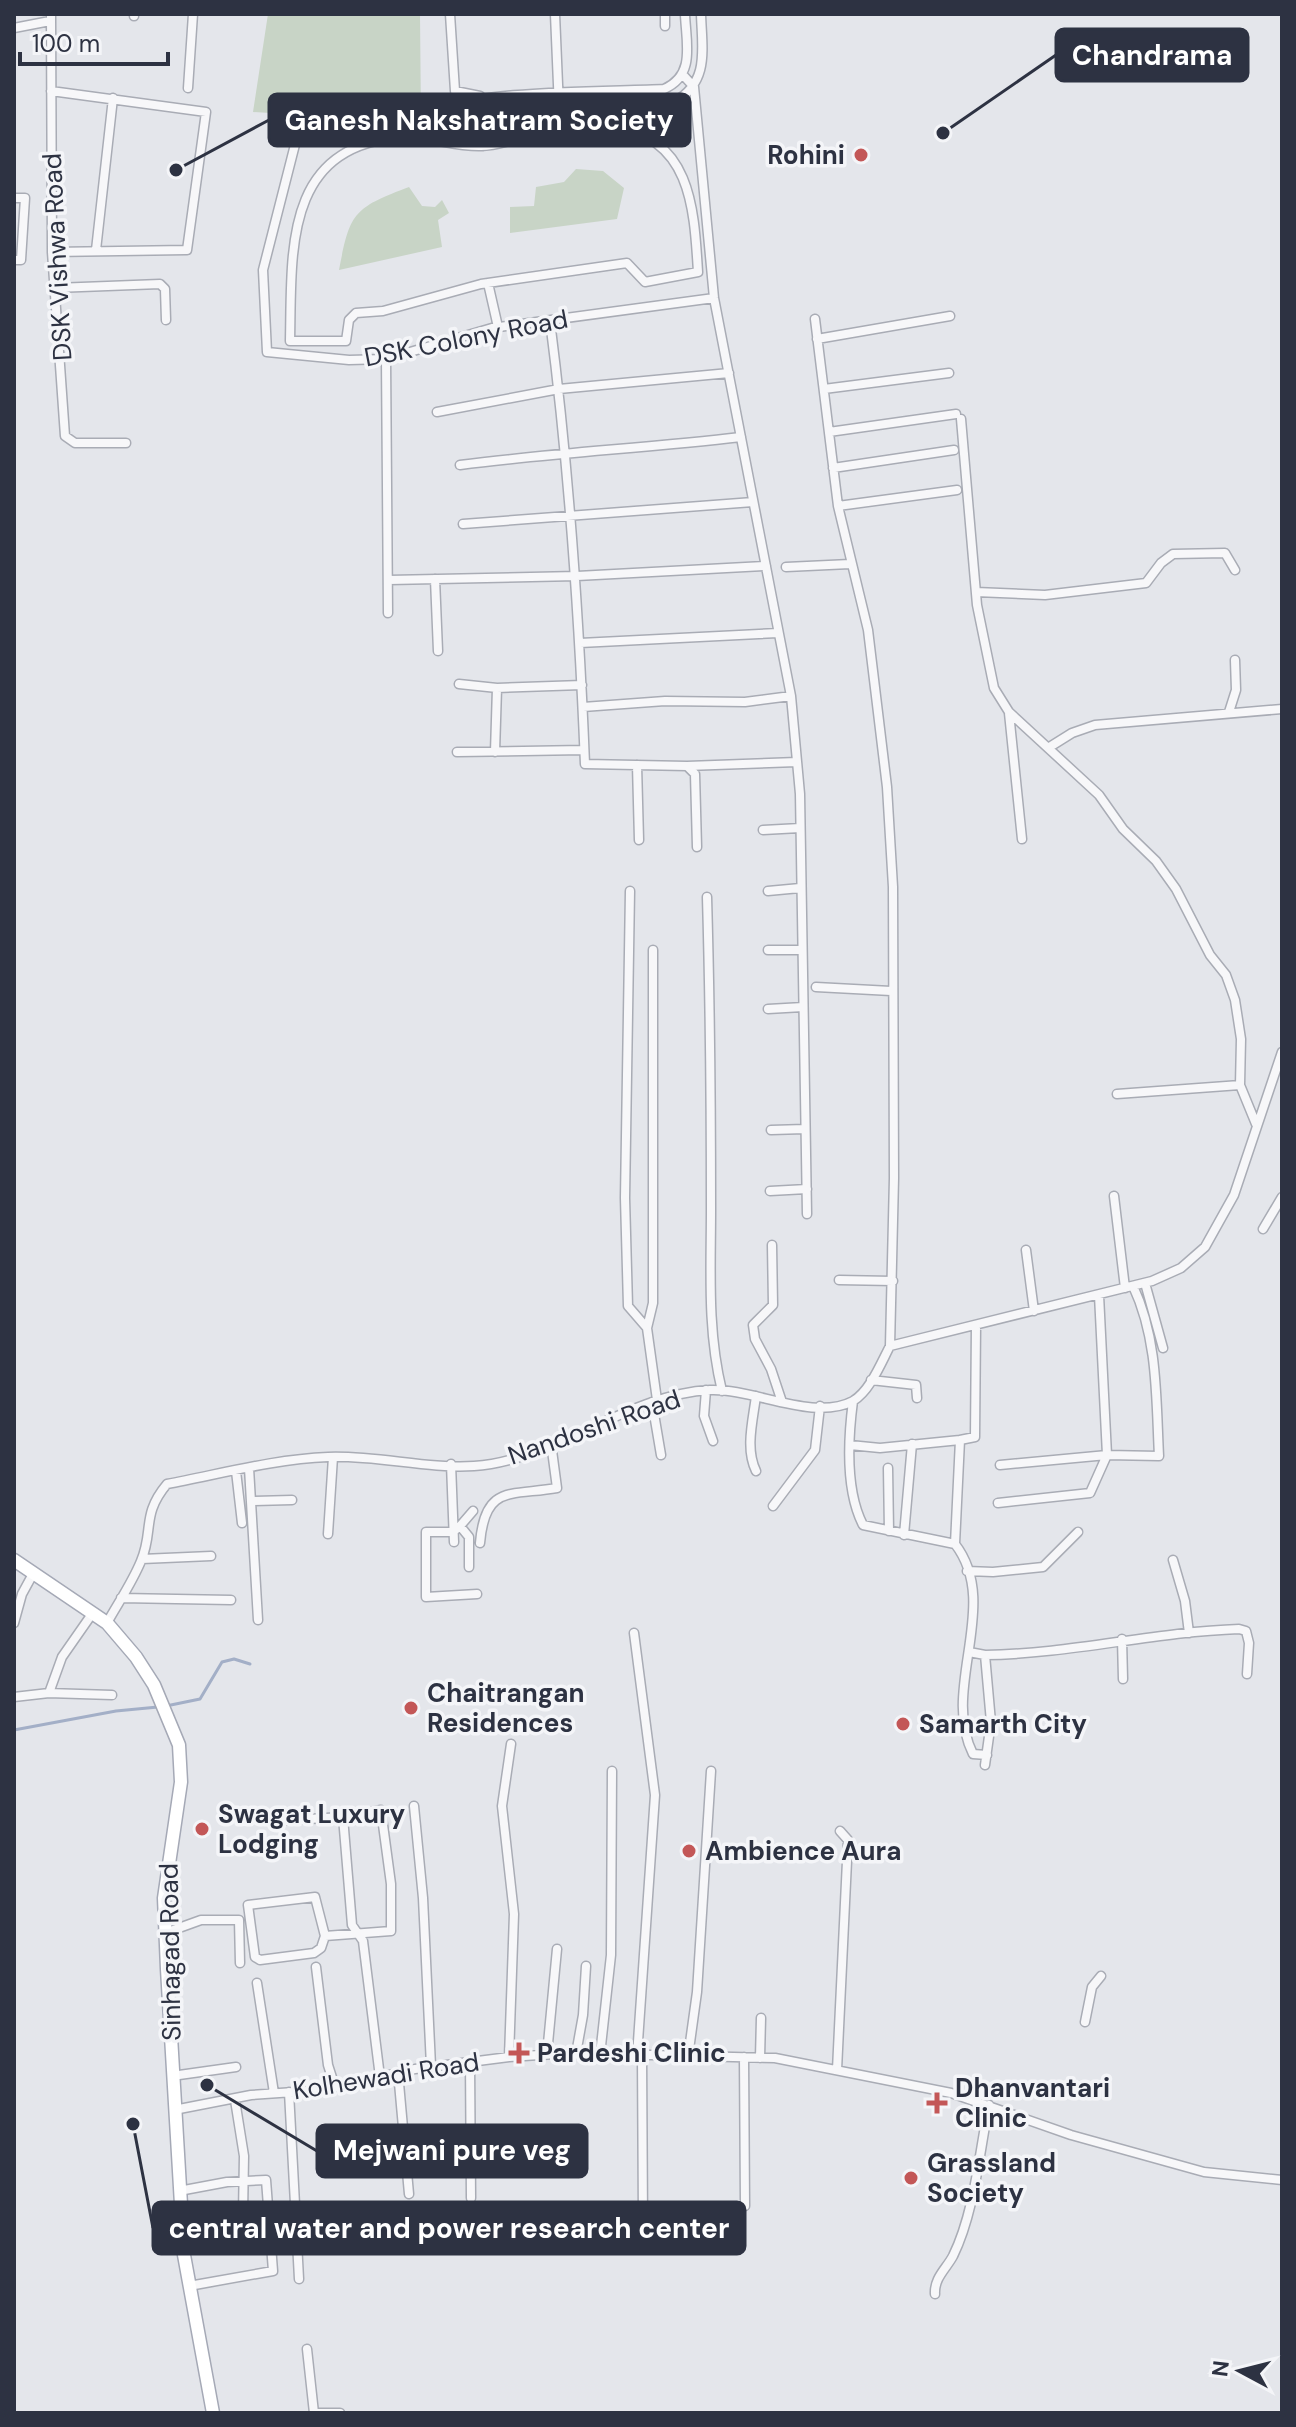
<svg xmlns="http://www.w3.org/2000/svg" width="1296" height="2427" viewBox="0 0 1296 2427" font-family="'DM Sans',sans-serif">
<rect width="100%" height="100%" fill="#e4e6eb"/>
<path fill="#c8d4c6" d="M268 14H420L421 122 253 112Z
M576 169 603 171 624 188 617 219 510 233V207L534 206 536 187 564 182Z
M409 187 422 206 435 207 442 200 449 213 438 220 442 247 339 270C350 213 353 208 409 187Z"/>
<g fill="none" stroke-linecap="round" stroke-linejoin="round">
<path stroke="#a3afc7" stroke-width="3" d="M166 1706 200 1699 222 1662 234 1659 250 1664
M14 1730 116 1711 158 1707"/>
<defs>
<path id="street" d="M51 14 52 252 65 436 75 443H126
M450 14 455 91 480 96 483 146
M555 14 559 108
M665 14V26
M701 14C702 49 710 82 674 102L426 114 300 125 263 270 267 352 349 360 386 359 492 328 714 298
M134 16V14
M14 28 50 21
M683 75 694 87 714 298 791 696 800 794 807 1214
M188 88 193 14
M51 91 206 112 187 250 52 252
M427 114C474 89 606 92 664 89 696 75 686 43 685 14
M613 126C691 138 694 207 698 272L645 282 627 263 481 284 383 311 356 313 349 320 346 341H290C292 251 283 145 403 137 429 136 455 147 481 146 502 146 525 135 546 131 568 126 591 127 613 126Z
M14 198H25L21 260H14
M96 250 113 98
M488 283 498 327
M55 288 160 284 165 289 166 320
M815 319 838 506 868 630 887 787 893 887 894 1178 890 1346
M550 321C569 468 579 615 585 764L687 766 695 774 697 847
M817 339 950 316
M386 359 388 613
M824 389 949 373
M437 412 559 389 729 373
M961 419 977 605 994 688 1009 712 1099 795 1123 829 1156 861 1176 889 1210 955 1226 975 1235 1000 1241 1039 1240 1085 1256 1124
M829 432 956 414
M460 465C553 453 647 448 741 437
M833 468 954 450
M838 506 957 490
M463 524 753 502
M786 567 850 564
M435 579 438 651
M389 580 577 576 766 566
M976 592 1045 595 1146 583 1161 563 1173 554 1225 553 1235 570
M580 643 778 633
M459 684 497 688 582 685
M583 707 665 701 745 702 791 696
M1229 712 1236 690 1235 660
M1009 713 1022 839
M1048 748 1072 733 1095 725 1282 709
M457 752 584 750
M495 752 497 688
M637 765 639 840
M687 766 797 762
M763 830 800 828
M630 891 625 1198 628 1306 647 1328 657 1400
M768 891 800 888
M707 897C710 1001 711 1105 711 1209 711 1270 707 1330 722 1391
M768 950H802
M816 987 891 991
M768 1009 803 1007
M1117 1094 1240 1085
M771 1130 805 1129
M770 1191 807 1189
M1114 1196 1125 1288
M1263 1229 1282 1197
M772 1245 773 1305 753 1325 755 1339 771 1369 782 1402
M1026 1250 1034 1311
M839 1280 893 1281
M1145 1283 1163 1348
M976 1325 975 1437 960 1440 955 1544C1002 1605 940 1688 973 1754L987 1755
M647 1328 653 1303V950
M871 1380 916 1385 917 1398
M706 1390 704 1416 713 1441
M756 1396C753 1420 745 1449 756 1471
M853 1401C848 1439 845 1490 863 1525L955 1544
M652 1402 661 1455
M850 1445 880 1448 960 1440
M451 1464 454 1542
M1000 1465 1107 1455 1159 1456C1156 1398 1158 1339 1133 1286
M249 1468 258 1620
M888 1468 889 1531
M236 1471 242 1523
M251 1501 292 1500
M998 1503 1090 1493 1107 1455 1099 1295
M773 1506 815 1450 820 1406
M460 1526 453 1532H426V1597L477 1594
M328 1534 333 1457
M904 1535 912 1444
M480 1543C485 1484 511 1496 557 1488L551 1443
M142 1559 211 1556
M1173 1560 1185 1601 1189 1633
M469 1567V1537L460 1526 473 1511
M967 1571 993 1572 1043 1567 1078 1532
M121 1598 231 1600
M14 1623 22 1594 34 1572
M107 1623C118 1603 132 1583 141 1561 154 1531 141 1515 167 1484 220 1474 275 1459 328 1457 377 1455 426 1469 474 1466 554 1461 628 1394 710 1390 753 1388 813 1422 853 1401 870 1391 881 1363 890 1346L1152 1281 1181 1268 1205 1247 1234 1195 1282 1052
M634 1633 655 1795 637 2056
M1122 1639 1123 1679
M969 1652 985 1655 991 1722 985 1765
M985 1655C1070 1654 1153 1632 1239 1629L1246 1631 1249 1643 1247 1674
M48 1693 112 1695
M14 1697 49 1693 62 1657 92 1614
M414 1806 423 1898 431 2066
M274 1821 343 1817
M165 1933 201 1920H239L240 1963
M325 1936 315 1897 248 1905 255 1957 260 1960 314 1953 321 1948 325 1936 391 1931V1884L381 1810 343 1817 352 1925 363 1941 380 2077
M316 1967 328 2065 335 2087
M257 1983 274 2093
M1085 2022 1092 1987 1101 1976
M547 2054 557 1949
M576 2054 583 2015 586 1966
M600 2055 611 1955 612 1771
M642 2056 643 2223
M509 2057 514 1914 502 1806 511 1744
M688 2057 697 1992 711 1771
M744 2057 745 2206
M760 2058 761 2018
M470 2062 471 2198
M837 2070 848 1840 840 1831
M398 2072 409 2194
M172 2076 236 2067
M289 2092 299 2279
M235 2100 244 2156 243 2214
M174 2110 251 2095 323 2090 415 2069 509 2057 570 2053 775 2058 951 2093 1071 2135 1204 2172 1282 2180
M179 2191 227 2182 266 2180 273 2271 189 2286
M935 2294C934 2278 946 2269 953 2256 975 2211 979 2153 989 2105
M307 2349 314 2413
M316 2413H340"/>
<path id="primary" d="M14 1560 107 1623 136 1657 154 1685 179 1745 181 1782 164 1898 167 1969 184 2255 213 2413"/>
</defs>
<use href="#street" stroke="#a9acb5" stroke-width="11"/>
<use href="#primary" stroke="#a5a9b6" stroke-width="15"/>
<use href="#street" stroke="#f7f7f9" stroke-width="8"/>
<use href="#primary" stroke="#fff" stroke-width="12"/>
</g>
<g fill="#c35757" stroke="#f4f5f8" stroke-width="3">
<circle cx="861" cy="155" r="8"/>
<circle cx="411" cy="1708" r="8"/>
<circle cx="903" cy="1724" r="8"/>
<circle cx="202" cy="1829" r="8"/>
<circle cx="689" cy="1851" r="8"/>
<path d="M515 2041h8v8h8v8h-8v8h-8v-8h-8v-8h8z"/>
<path d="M933 2091h8v8h8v8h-8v8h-8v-8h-8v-8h8z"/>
<circle cx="911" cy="2178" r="8"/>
</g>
<g text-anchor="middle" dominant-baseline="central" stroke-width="7" stroke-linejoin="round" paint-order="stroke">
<g font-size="26" font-weight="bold" fill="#2d3242" stroke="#f4f5f8" text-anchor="start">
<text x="845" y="155" text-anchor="end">Rohini</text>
<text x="427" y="1693">Chaitrangan<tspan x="427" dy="30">Residences</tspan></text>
<text x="919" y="1724">Samarth City</text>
<text x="218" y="1814">Swagat Luxury<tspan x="218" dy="30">Lodging</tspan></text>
<text x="705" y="1851">Ambience Aura</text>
<text x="537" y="2053">Pardeshi Clinic</text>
<text x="955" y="2088">Dhanvantari<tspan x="955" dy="30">Clinic</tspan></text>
<text x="927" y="2163">Grassland<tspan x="927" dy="30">Society</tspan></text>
</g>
<g font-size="26" fill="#2d3242" stroke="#f4f5f8">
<text transform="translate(57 257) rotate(-93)">DSK Vishwa Road</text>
<text transform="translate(466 338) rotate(-11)">DSK Colony Road</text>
<text transform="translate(594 1427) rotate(-19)">Nandoshi Road</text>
<text transform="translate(170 1952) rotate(-91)">Sinhagad Road</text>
<text transform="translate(386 2076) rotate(-9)">Kolhewadi Road</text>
</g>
</g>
<path fill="none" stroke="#2d3242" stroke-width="3" d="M943 133L1056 55M176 170L269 120M207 2085L317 2151M133 2124L153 2228"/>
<g fill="#2d3242" stroke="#f4f5f8" stroke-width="3">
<circle cx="943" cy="133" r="8"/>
<circle cx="176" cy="170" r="8"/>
<circle cx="207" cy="2085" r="8"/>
<circle cx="133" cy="2124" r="8"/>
</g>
<g fill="#2d3242" stroke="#2d3242" stroke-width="3">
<rect x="1056" y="29" width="192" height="52" rx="8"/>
<rect x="269" y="94" width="421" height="52" rx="8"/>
<rect x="317" y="2125" width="270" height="52" rx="8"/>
<rect x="153" y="2202" width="592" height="52" rx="8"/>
</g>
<g font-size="28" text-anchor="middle" font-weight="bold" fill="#fff">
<text x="1152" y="65">Chandrama</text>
<text x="479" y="130">Ganesh Nakshatram Society</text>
<text x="452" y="2160">Mejwani pure veg</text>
<text x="449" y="2238">central water and power research center</text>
</g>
<rect width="1296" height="2427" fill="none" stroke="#2d3242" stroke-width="32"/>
<g transform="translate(1240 2371) rotate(277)" stroke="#f4f5f8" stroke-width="6" paint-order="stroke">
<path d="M0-6L14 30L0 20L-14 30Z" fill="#2d3242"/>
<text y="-12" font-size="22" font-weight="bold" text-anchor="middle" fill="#2d3242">N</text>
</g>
<path d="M20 52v12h148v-12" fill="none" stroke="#2d3242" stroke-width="4"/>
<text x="32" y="52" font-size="24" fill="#2d3242" stroke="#f4f5f8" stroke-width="6" paint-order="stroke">100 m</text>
</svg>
